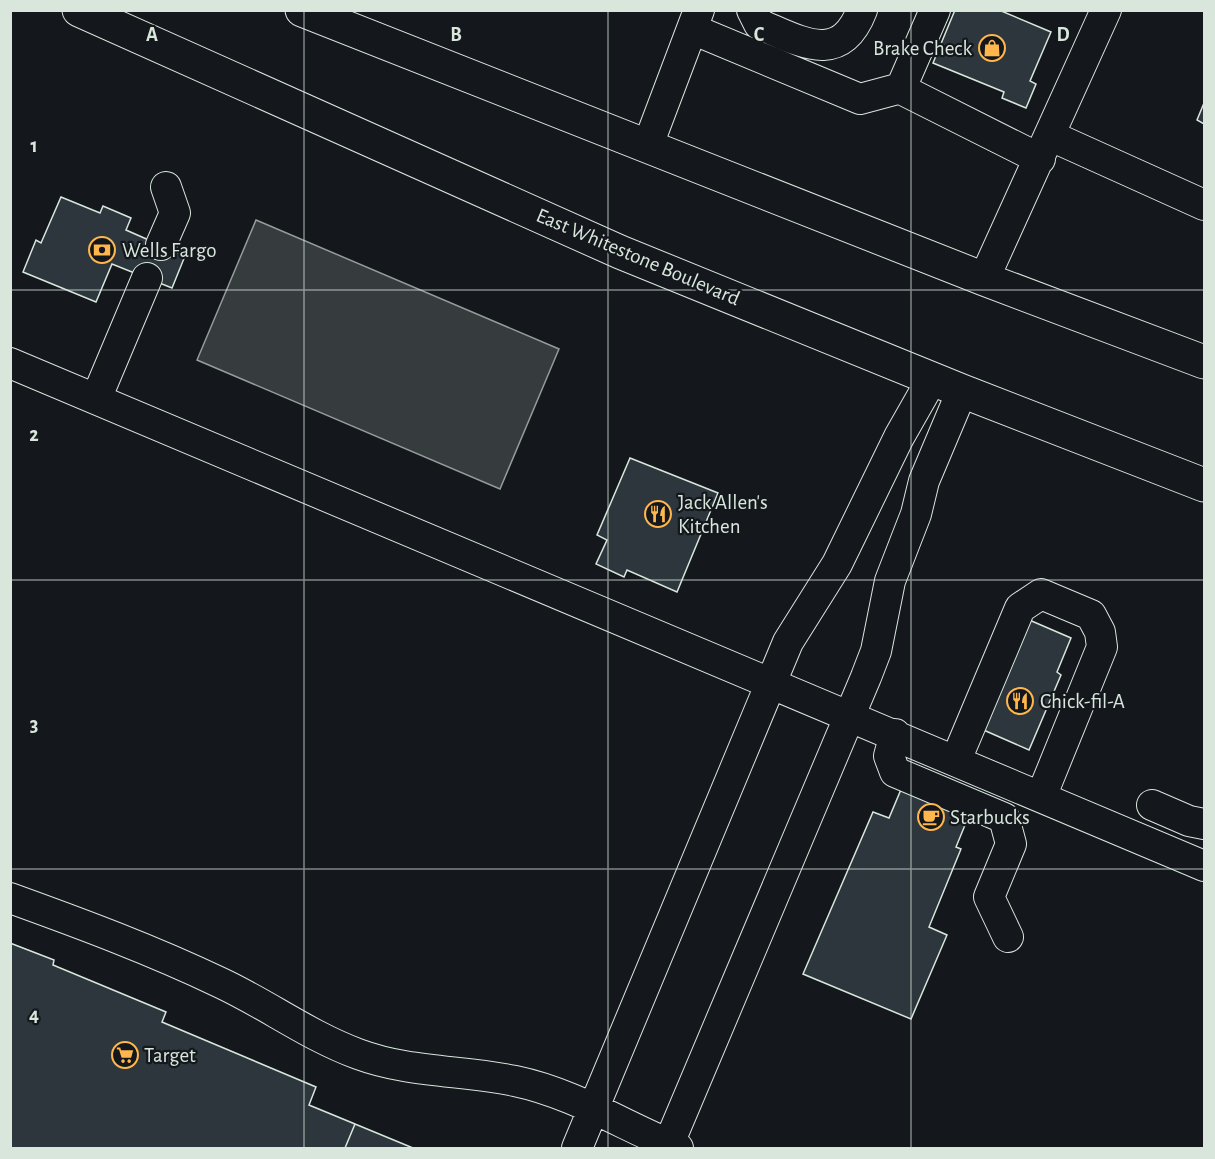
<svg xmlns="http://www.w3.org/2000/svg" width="1215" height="1159" viewBox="0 0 1215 1159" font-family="'Alegreya Sans',sans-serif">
<rect width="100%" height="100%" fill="#14181c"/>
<path fill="#363b3e" stroke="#939e99" stroke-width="1.5" d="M256 220 559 349 500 489 197 360Z"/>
<path fill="#2c363c" stroke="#d8e6dc" stroke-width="1.5" d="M955 10H999L1051 32 1030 81 1036 84 1026 108 1002 98 1004 92 933 63Z
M1204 103V124L1197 120Z
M61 197 100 213 103 206 131 218 126 230 185 256 172 288 112 264 96 302 23 272 36 240 41 243Z
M630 458 718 493 677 592 627 570 624 577 596 564 607 540 597 535Z
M1027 619 1071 638 1057 672 1061 675 1029 750 979 728Z
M905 780 972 808 956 847 961 849 929 927 947 935 911 1019 803 974 873 812 889 818Z
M10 943 54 960 53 965 166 1012 162 1022 316 1087 309 1105 355 1124 345 1148H10Z
M355 1124 413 1148H345Z"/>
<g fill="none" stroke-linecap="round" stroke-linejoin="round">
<defs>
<path id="minor" d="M752 10 759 24C800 41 840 67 862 10
M692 29 860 99 901 88 935 10
M899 88 1040 159
M1051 136 1204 205
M648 145 699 10
M161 245 175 213 166 187
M984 279 1106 10
M10 363 1204 866
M96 399 147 278
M895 734 889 756 895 772 1004 818 1011 844 989 897 1008 937
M956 760 1020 608 1041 594 1091 615 1100 632 1102 647 1041 797
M1152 805 1189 821 1204 824
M10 898C82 924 152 950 221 983 268 1005 309 1036 358 1054 409 1073 462 1070 515 1081 573 1093 624 1126 678 1148
M577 1148 788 642 837 564 899 437 932 379
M667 1148 866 677 876 651 890 581 916 514 924 481 962 391"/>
<path id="major" d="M79 10 620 252 962 391 1204 485
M302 10 984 279 1204 362"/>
</defs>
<use href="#minor" stroke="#d8e6dc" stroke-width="32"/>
<use href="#major" stroke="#d8e6dc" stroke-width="35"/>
<use href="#minor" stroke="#14181c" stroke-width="30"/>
<use href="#major" stroke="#14181c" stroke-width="33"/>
</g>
<path fill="none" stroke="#d8e6dc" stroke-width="1.5" stroke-opacity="0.55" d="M304 10V1148M608 10V1148M911 10V1148M10 290H1204M10 580H1204M10 869H1204"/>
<defs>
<symbol id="shop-ring" viewBox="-11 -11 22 22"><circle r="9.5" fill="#14181c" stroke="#ffb74d" stroke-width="1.5"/><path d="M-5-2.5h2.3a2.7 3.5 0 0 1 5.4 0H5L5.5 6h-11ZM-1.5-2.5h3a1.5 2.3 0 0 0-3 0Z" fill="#ffb74d"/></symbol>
<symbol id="bank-ring" viewBox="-11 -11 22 22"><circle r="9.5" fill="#14181c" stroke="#ffb74d" stroke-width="1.5"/><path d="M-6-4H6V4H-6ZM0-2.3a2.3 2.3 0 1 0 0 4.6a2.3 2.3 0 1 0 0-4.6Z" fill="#ffb74d"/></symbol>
<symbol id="restaurant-ring" viewBox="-11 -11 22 22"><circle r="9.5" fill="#14181c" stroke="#ffb74d" stroke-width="1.5"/><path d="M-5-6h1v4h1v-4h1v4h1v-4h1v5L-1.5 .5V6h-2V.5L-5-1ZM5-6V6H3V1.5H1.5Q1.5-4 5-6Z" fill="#ffb74d"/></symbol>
<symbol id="cafe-ring" viewBox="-11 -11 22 22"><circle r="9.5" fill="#14181c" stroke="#ffb74d" stroke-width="1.5"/><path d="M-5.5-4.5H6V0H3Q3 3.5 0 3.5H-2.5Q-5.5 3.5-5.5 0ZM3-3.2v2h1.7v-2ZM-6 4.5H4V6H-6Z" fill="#ffb74d"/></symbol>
<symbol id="supermarket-ring" viewBox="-11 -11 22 22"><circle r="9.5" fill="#14181c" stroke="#ffb74d" stroke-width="1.5"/><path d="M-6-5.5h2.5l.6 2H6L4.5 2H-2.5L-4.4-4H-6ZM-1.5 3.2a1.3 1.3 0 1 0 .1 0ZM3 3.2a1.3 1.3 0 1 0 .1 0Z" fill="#ffb74d"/></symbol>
</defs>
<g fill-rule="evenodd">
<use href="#shop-ring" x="977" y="33" width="30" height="30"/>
<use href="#bank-ring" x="87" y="235" width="30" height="30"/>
<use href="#restaurant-ring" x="643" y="499" width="30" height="30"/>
<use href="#restaurant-ring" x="1005" y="686" width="30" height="30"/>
<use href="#cafe-ring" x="916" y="802" width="30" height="30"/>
<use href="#supermarket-ring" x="110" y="1040" width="30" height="30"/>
</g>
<g text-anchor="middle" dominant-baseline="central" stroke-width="4.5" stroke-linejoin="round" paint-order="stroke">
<g font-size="21" fill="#d8e6dc" stroke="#14181c" text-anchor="start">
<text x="972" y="48" text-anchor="end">Brake Check</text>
<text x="122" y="250">Wells Fargo</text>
<text x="678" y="502">Jack Allen's<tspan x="678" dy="24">Kitchen</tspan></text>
<text x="1040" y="701">Chick-fil-A</text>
<text x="950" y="817">Starbucks</text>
<text x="144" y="1055">Target</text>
</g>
<g font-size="21" fill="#d8e6dc" stroke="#14181c">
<text transform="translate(638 257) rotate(23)">East Whitestone Boulevard</text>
</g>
</g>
<g font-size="20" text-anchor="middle" font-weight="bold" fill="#d8e6dc" stroke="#14181c" stroke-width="4.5" stroke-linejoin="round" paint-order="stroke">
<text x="152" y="41">A</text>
<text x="456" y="41">B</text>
<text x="759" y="41">C</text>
<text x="1063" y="41">D</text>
<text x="34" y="152">1</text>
<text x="34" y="441">2</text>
<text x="34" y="731">3</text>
<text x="34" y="1021">4</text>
</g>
<rect width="1215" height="1159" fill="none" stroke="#d8e6dc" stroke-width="24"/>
</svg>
